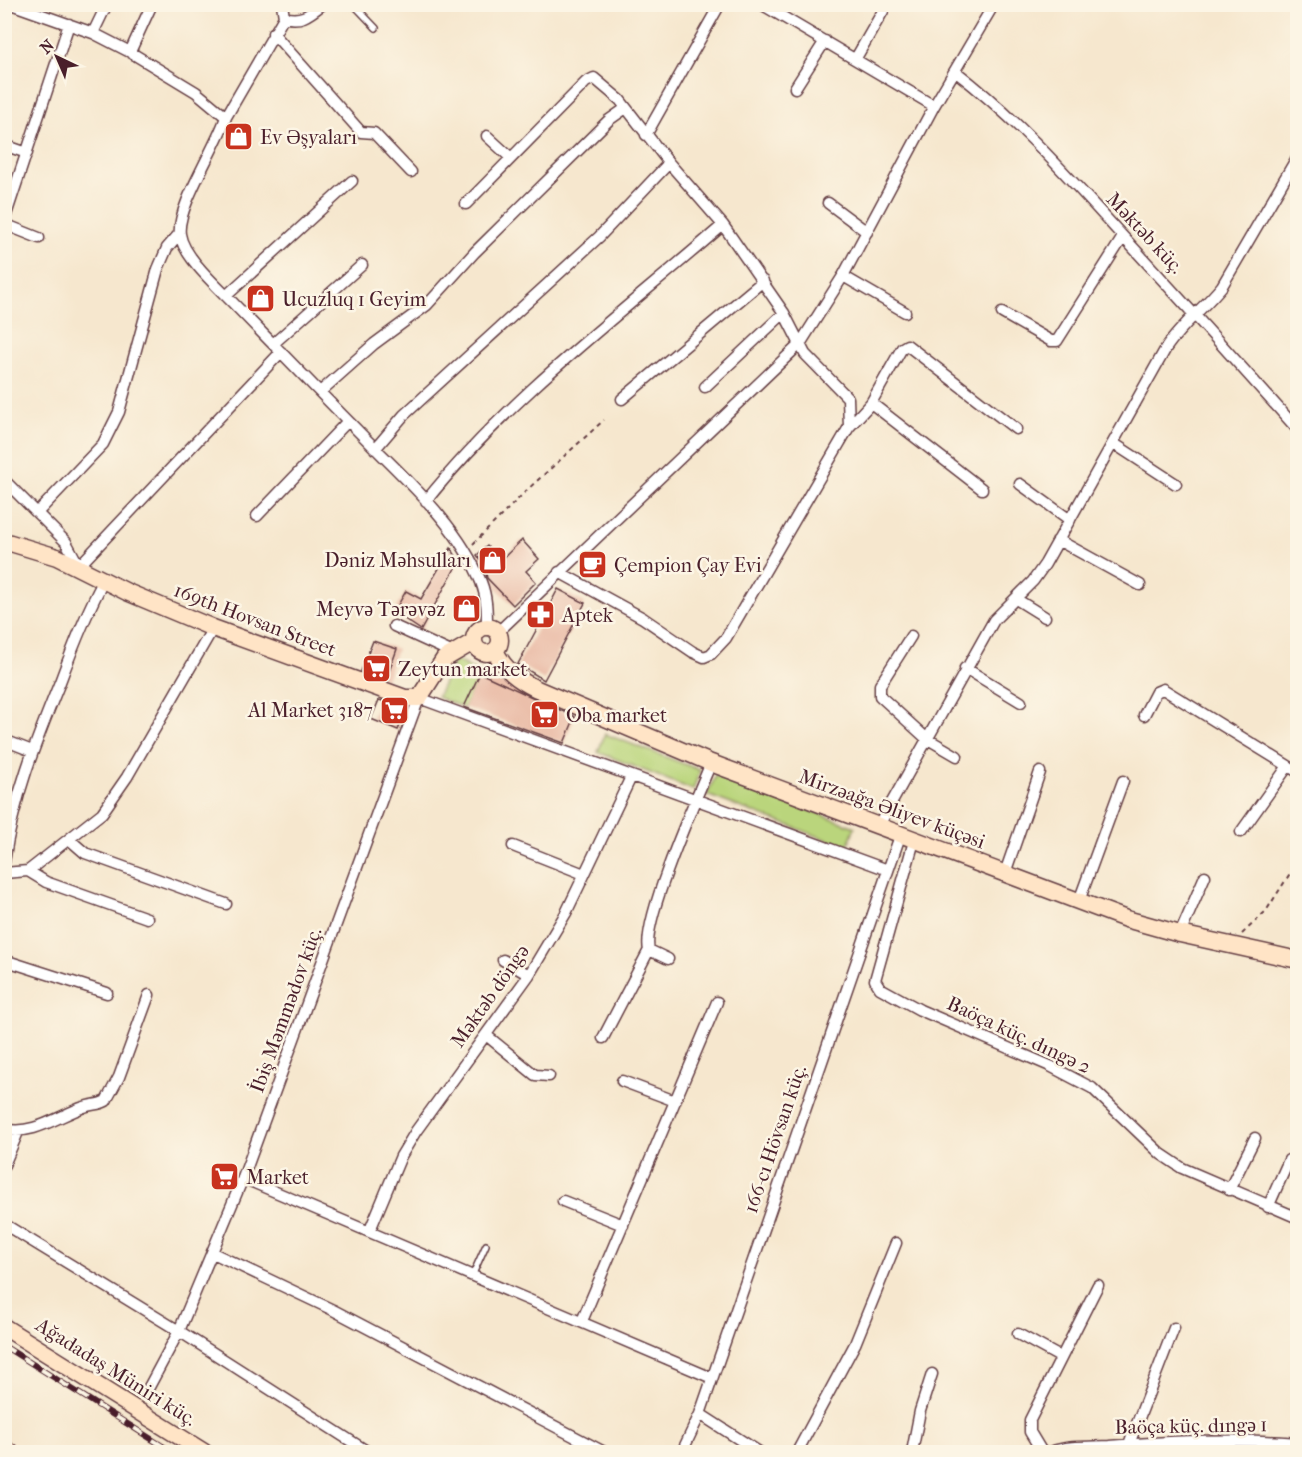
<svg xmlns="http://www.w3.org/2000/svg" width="1302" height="1457" viewBox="0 0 1302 1457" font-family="'IM FELL French Canon',serif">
<rect width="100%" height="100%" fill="#fcf5e5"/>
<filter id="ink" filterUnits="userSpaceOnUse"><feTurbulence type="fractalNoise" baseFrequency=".0167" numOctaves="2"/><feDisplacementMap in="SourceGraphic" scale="12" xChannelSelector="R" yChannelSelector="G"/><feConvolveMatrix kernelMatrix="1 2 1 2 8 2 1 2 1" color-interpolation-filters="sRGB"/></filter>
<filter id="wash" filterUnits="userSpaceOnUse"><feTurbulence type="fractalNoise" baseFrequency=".008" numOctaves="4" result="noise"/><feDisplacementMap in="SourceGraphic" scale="24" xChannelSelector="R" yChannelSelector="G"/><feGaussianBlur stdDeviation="1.35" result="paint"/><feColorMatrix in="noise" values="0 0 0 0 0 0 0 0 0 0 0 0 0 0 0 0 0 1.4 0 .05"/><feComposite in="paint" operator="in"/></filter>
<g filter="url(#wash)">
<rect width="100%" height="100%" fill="#f6e7ce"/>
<path fill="#bad57b" stroke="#827a53" stroke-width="1.5" d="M455 660 480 673 464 708 437 697Z
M605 734 700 770 693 790 598 752Z
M716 775 855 827 847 847 707 795Z"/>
<g id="blocks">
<path fill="#e6af99" d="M522 540 539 559 526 571 536 582 513 605 487 578 486 574 489 571 477 555 487 546 501 560Z
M451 548 459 561 421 630 394 612 406 591 421 599Z
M558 589 585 603 544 680 518 664 539 625 531 622 540 604 548 608Z
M461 598 474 608 468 617 454 607Z
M373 641 397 649 386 680 361 671Z
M480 673 575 717 564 743 464 707Z
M379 700 407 708 398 730 371 719Z"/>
</g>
</g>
<g filter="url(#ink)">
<use href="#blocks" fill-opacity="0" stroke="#643d43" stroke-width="1.5"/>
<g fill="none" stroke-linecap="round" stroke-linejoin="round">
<defs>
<path id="lane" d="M353 4 376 28
M473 1274 486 1245"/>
<path id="street" d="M11 4 93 33 130 52 196 92 226 117C217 146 176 208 180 234 183 257 219 288 235 305 277 348 319 392 362 435 405 479 458 524 481 582 487 597 487 612 487 627
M761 4 934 106
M284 17C301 22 309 15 323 4
M93 33 107 4
M273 33 361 132 374 133 411 172
M130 52 152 4
M856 58 887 4
M955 71C1019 120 1072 181 1127 241 1184 303 1241 366 1298 430
M795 88 825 41
M226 117 284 17 282 4
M646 135 720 4
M487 136 511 158
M4 145 27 153
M828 203 867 232
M466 204 586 82 594 78 620 100 669 163 723 225 784 313 805 354 848 398 849 427 726 638 711 654 704 657 693 652 643 618 559 572
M4 221 69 24
M4 224 39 238
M843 276 905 312
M226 296 352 181
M1002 313 1051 341H1057L1123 237
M273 344 362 265
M705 387 784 313
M320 392 374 344 427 305 475 252 609 120 626 108
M622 399 763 281
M871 403 982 489
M849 427 871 403 902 348 907 345 1016 429
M1113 443 1176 484
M375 449 404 415 599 237 669 163
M4 480 66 542 79 566 281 352
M1020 484 1070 520
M426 501C511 395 621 314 723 225
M37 513 103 444 119 412 158 269 167 248 179 234
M257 516 348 421
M1058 540 1140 585
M1016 599 1045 617
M394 626 453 653
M498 632 800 344 843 276 934 106 994 4
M911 636 880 685V696L926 738 957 756
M965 668 1021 702
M1144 715 1156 692 1163 689 1298 772
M4 740 32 751
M878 827 994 620 1033 581 1045 564 1166 348C1182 324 1204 308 1222 286L1298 156
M1241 832 1288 766
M70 840 85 853 226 904
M914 841 875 980 880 988 920 1010 1050 1066 1092 1088 1161 1154 1182 1168 1298 1218
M513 846 584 874
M4 862C13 799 36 741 60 682 73 647 86 613 104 580
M28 871 46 882 147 918
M4 873 28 871 102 813 127 777 213 628
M1005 873 1040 772
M1079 901 1123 781
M1180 934 1205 876
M649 950 668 959
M4 960 107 993
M503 960 529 975
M486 1035 535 1075 549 1076
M603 1038 649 950C641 922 697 796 711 763
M622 1081 675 1101
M4 1129C33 1136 58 1116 84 1107 92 1104 99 1105 106 1101L119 1077 149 995
M4 1165 18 1132
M243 1178 712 1378
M1229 1190 1255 1138
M563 1201 623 1225
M1268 1207 1289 1160
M4 1224 179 1331 368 1452
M370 1230 401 1156 416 1131 529 975 566 913 631 777
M213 1253 333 1310 604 1452
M582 1321 717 1002
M1018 1334 1060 1357
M149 1387 179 1331 243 1178 419 698 888 870
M700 1414 759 1452
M1129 1444 1174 1328
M682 1452 700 1414 900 836
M797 1452 855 1344 896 1243
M912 1452 920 1411 932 1374
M1042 1452 1030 1432V1420L1098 1285
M1051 1452C1069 1445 1091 1447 1110 1446 1172 1441 1235 1438 1298 1443"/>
<path id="secondary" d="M4 541 57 557 127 592 213 628 405 698H419L444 659 473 642
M474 640a13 13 0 1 1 26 0a13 13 0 1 1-26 0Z
M495 651C505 670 518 680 537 689L711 763 1126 919 1180 934 1298 960
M4 1327 204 1452
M4 1449 10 1452"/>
</defs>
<use href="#lane" stroke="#643d43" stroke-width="8"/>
<use href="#street" stroke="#643d43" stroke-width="13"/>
<use href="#secondary" stroke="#643d43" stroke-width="19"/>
<path stroke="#643d43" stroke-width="2" stroke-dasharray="4.5 4.5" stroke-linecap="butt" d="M473 544 527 490 604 420
M1242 934 1266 911 1298 861"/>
<use href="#lane" stroke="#fff" stroke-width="5"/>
<use href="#street" stroke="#fff" stroke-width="10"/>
<use href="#secondary" stroke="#ffe4c6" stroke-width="16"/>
<defs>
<path id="rail" d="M4 1346 172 1452"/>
</defs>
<use href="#rail" stroke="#4a1f2b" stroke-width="6"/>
<use href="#rail" stroke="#fcf5e5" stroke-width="4" stroke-dasharray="11" stroke-linecap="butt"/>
</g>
</g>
<defs>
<symbol id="shop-square" viewBox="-11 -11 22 22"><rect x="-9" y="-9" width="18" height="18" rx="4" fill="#c8321e" stroke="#fcf5e5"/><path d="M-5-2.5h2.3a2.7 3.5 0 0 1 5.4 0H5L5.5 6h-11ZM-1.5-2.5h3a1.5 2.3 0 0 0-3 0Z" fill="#fff"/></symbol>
<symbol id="cafe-square" viewBox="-11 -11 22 22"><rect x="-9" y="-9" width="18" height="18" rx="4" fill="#c8321e" stroke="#fcf5e5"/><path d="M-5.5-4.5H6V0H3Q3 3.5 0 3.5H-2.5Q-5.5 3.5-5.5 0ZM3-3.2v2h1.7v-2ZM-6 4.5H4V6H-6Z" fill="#fff"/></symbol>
<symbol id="pharmacy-square" viewBox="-11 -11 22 22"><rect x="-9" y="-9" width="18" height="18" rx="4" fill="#c8321e" stroke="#fcf5e5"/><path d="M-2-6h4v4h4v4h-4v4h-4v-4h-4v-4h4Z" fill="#fff"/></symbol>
<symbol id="supermarket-square" viewBox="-11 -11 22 22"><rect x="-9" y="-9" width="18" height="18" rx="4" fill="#c8321e" stroke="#fcf5e5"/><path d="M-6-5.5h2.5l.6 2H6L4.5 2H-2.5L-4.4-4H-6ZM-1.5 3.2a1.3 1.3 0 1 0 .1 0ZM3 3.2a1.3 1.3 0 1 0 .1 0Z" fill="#fff"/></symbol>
</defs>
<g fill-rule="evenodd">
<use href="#shop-square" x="222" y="120" width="33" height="33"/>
<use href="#shop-square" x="244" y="282" width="33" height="33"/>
<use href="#shop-square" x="476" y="544" width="33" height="33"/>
<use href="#cafe-square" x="576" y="548" width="33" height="33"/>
<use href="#shop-square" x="450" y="592" width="33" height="33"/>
<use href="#pharmacy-square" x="524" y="598" width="33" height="33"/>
<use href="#supermarket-square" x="360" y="652" width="33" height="33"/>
<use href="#supermarket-square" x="378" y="694" width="33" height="33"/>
<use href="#supermarket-square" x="528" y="698" width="33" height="33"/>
<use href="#supermarket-square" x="208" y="1160" width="33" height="33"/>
</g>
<g text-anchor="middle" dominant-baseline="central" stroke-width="5" stroke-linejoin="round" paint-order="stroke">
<g font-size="20" fill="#4a1f2b" stroke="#fcf5e5" text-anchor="start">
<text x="260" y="137">Ev Əşyaları</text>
<text x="282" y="299">Ucuzluq 1 Geyim</text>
<text x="471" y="560" text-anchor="end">Dəniz Məhsulları</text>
<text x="614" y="565">Çempion Çay Evi</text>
<text x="445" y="609" text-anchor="end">Meyvə Tərəvəz</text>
<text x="562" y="615">Aptek</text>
<text x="398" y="669">Zeytun market</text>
<text x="373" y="710" text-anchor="end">Al Market 3187</text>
<text x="566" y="715">Oba market</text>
<text x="246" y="1177">Market</text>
</g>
<g font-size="20" fill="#4a1f2b" stroke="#fcf5e5">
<text transform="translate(1145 233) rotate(47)">Məktəb küç.</text>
<text transform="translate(255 620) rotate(21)">169th Hovsan Street</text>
<text transform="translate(892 809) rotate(20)">Mirzəağa Əliyev küçəsi</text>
<text transform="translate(490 996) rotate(-55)">Məktəb döngə</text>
<text transform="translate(286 1010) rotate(-70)">İbiş Məmmədov küç.</text>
<text transform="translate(1019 1035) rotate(25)">Baöça küç. dıngə 2</text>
<text transform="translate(775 1139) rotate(-71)">166-cı Hövsan küç.</text>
<text transform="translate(116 1372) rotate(32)">Ağadadaş Müniri küç.</text>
<text transform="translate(1191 1426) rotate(-1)">Baöça küç. dıngə 1</text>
</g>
</g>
<rect width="1302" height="1457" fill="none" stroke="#fcf5e5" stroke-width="24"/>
<g transform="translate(57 57) rotate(316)" stroke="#fcf5e5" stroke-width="4.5" paint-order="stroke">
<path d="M0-4.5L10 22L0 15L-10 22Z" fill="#4a1f2b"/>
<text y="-9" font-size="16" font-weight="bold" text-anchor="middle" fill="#4a1f2b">N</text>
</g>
</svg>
